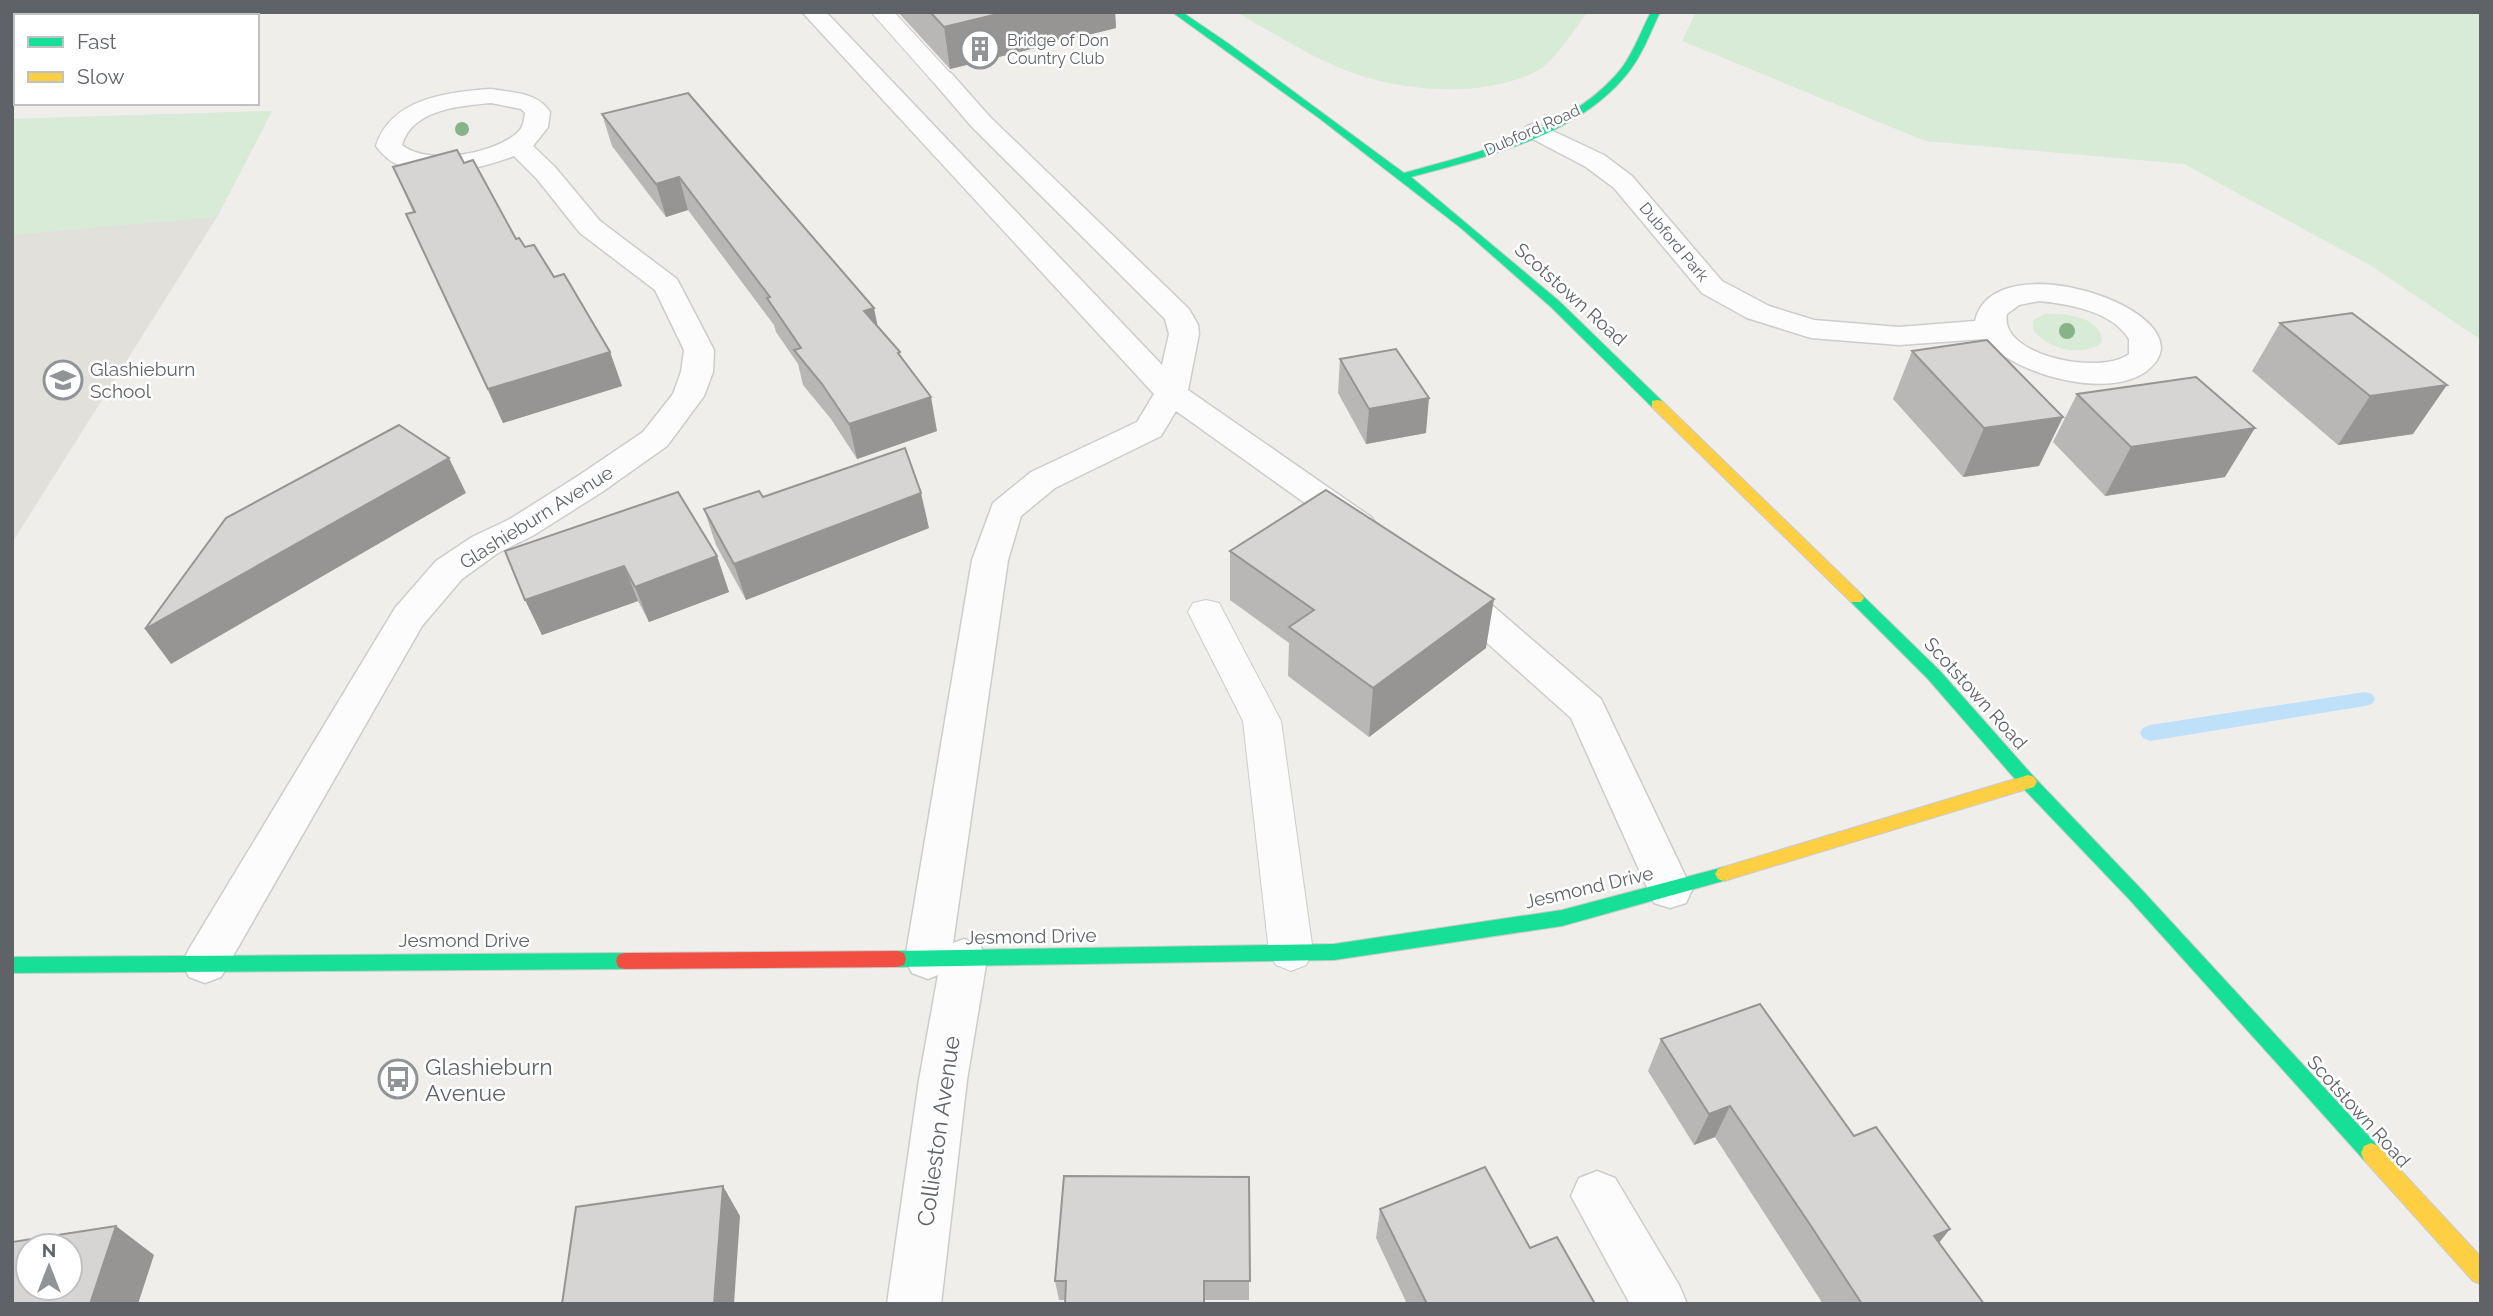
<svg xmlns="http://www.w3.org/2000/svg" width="2493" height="1316" viewBox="0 0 2493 1316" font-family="Raleway,sans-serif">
<rect width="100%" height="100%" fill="#efeeea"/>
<path fill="#e2e0da" d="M272 111 217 217 12 543V119Z"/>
<path fill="#d8ebd6" d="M1236 12H1587C1577 28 1551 65 1535 72 1478 99 1397 92 1340 68 1304 53 1270 31 1236 12Z
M1696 12H2481V340L2370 265 2184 164 1925 141 1682 41Z
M272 111 217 217 12 235V119Z
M2045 314C2063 313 2101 316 2102 341L2099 345C2077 356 2048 349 2033 330V320Z"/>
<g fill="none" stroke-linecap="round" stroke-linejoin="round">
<path fill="#bfe0f9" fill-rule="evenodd" d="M2365 692 2372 694 2375 699 2372 704 2365 706 2150 741 2143 738 2140 733 2143 728 2150 725Z"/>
<defs>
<path id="lane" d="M871 12H894L950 73 953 78 950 83H934Z
M1206 600 1219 603 1281 721 1313 952 1306 965 1291 971 1276 965 1269 952 1243 721 1188 612 1193 603Z"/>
<path id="street" d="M802 12H826L1162 365 1169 334 1165 319 972 127 930 78 933 73 942 71 951 73 990 117 1189 309 1198 325 1199 334 1188 390 1371 517 1377 525 1371 533 1359 537 1347 533 1176 411 1161 436 1055 488 1021 516 1008 560 953 943 964 939 980 945 987 959 967 1080 941 1304H887L919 1080 938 975 928 979 912 973 905 959 972 560 993 503 1031 472 1137 422 1154 394Z
M491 89C513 93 537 92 550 112L548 127 533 146 555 167 600 221 677 279 714 350 713 372 704 396 667 446 602 492 534 535 498 553 462 579 422 626 221 977 205 983 189 977 182 963 189 949 395 608 436 561 472 537 510 519 578 476 643 432 673 394 681 372 684 350 655 290 580 233 537 179 514 156C474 171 405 188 376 146 391 98 448 92 491 89ZM491 103 521 109 525 113C524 121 523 128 517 133 494 154 427 166 402 145 412 109 460 106 491 103Z
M1536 123 1604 155 1632 176 1722 281 1769 306 1814 320 1899 327 1975 321C1993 242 2191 307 2157 360 2126 407 2014 376 1984 339L1899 345 1811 338 1747 318 1702 293 1614 188 1586 167 1527 136 1523 131 1527 126ZM2039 301C2069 304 2112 311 2129 339V354C2102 376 1998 356 2007 314L2019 305Z
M1451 577 1464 581 1601 699 1692 890 1686 903 1670 908 1654 903 1571 718 1438 599 1433 590 1438 581Z
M1597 1171 1615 1178 1679 1285 1687 1304H1630L1571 1196 1579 1178Z"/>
<path id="fast" d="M1172 12H1182L1229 44 1404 173C1478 152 1570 132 1621 69 1634 52 1641 31 1651 12H1660C1650 33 1642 56 1627 74 1576 137 1485 157 1411 177L1559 301 1662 401V407H1652L1551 307 1461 228 1319 118Z
M1856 593 1861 594 1940 671 2034 777 2141 889 2378 1146 2381 1153 2378 1160 2371 1163 2364 1160 2129 899 2022 787 1928 679 1851 602 1848 598 1851 594Z
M1724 867 1730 869 1733 874 1730 879 1562 926 1334 960 897 967 890 965 888 959 890 953 897 951 1334 944 1562 910Z
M625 953 632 955 634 961 632 967 625 969 12 973V957Z"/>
<path id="slow" d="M1657 400 1662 401 1861 594 1864 598 1861 602H1851L1652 407V401Z
M2028 775 2034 777 2037 782 2034 787 1724 881 1718 879 1715 874 1718 869 1724 867Z
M2371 1143 2378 1146 2481 1257V1284L2473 1281 2364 1160 2361 1153 2364 1146Z"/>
<path id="jam" d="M897 951 904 953 906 959 904 965 897 967 625 969 618 967 616 961 618 955 625 953Z"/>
</defs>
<use href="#lane" stroke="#cbcccc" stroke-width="2"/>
<use href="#street" stroke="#cbcccc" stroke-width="3"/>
<use href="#fast" stroke="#cacacb" stroke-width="2"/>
<use href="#slow" stroke="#cacacb" stroke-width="2"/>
<use href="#jam" stroke="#cacacb" stroke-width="2"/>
<use href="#lane" fill="#fdfcfc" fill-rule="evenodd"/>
<use href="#street" fill="#fdfcfc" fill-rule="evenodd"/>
<use href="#fast" fill="#16e098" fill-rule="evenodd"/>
<use href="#slow" fill="#ffcf43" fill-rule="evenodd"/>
<use href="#jam" fill="#f24e42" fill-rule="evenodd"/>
</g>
<g fill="#88b388">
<circle cx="462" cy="129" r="7"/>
<circle cx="2067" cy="331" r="8"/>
</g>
<path fill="#b8b7b5" d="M898 12H1115L1116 28 950 69Z
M602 114 878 327 901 358 937 431 857 459 831 419 803 385 798 364 776 332 774 325 688 210 666 217 612 146Z
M464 163 516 239 554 277 610 352 622 386 503 423 406 214 413 212 393 167Z
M2352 313 2413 434 2338 445 2252 371 2280 323Z
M1912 351 2039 466 1963 477 1893 399Z
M1340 359 1426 433 1366 444 1338 393Z
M2077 394 2225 477 2105 496 2053 442Z
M763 497 929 528 746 600 716 545 704 509Z
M505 551 717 556 729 592 649 622 638 601 542 635Z
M1230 551 1486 648 1369 737 1288 676 1289 643 1230 600Z
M1661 1039 1854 1136 1939 1243 1984 1304H1823L1715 1137 1694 1145 1648 1071Z
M1249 1177V1300H1059L1055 1281Z
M1380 1209 1530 1248 1595 1304H1407L1376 1238Z"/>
<path fill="#969594" d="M1006 12H1115L1116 28 950 69 944 27Z
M679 177 688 210 666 217 656 184Z
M874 308 881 342 864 311Z
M610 352 622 386 503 423 488 389Z
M2447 385 2413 434 2338 445 2370 396Z
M931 397 937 431 857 459 849 424Z
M1429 398 1426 433 1366 444 1369 409Z
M2063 417 2039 466 1963 477 1984 428Z
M2255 428 2225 477 2105 496 2131 447Z
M449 458 466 493 171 664 145 629Z
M921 493 929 528 746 600 734 564Z
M717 556 729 592 649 622 635 587Z
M624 566 638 601 542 635 525 600Z
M1494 599 1486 648 1369 737 1373 688Z
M1730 1106 1715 1137 1694 1145 1709 1114Z
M723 1186 740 1216 734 1304H714Z
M116 1226 154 1255 138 1304H90Z
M1950 1229 1927 1258 1934 1236Z"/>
<path fill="#d6d5d3" stroke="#969594" stroke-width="2" fill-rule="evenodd" d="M930 12H1006L944 27Z
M688 93 874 308 864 311 900 352 898 353 931 397 849 424 822 384 794 350 801 348 767 298 770 297 679 177 656 184 602 114Z
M457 150 464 163 473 160 516 239 519 238 525 247 534 245 554 277 564 274 610 352 488 389 406 214 415 212 393 167Z
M2352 313 2447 385 2370 396 2280 323Z
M1987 340 2063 417 1984 428 1912 351Z
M1396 349 1429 398 1369 409 1340 359Z
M2196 377 2255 428 2131 447 2077 394Z
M399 425 449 458 145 629 226 518Z
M905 448 921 493 734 564 704 509 759 491 763 497Z
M1326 490 1494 599 1373 688 1289 627 1314 610 1230 551Z
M678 492 717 556 635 587 624 566 525 600 505 551Z
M1760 1004 1854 1136 1876 1127 1950 1229 1934 1236 1984 1304H1862L1809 1223 1730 1106 1709 1114 1661 1039Z
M1485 1167 1530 1248 1557 1237 1595 1304H1427L1380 1209Z
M1064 1176 1249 1177 1250 1281H1204V1304H1065L1066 1281H1055Z
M723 1186 714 1304H562L576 1207Z
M116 1226 90 1304H12V1242ZM28 1246H70V1288H28Z"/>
<defs>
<symbol id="building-ring" viewBox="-11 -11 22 22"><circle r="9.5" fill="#fff" stroke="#919496" stroke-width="1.5"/><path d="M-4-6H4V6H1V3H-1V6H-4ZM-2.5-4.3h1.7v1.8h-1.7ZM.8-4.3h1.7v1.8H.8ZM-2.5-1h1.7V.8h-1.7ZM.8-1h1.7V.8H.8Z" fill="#919496"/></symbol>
<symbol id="school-ring" viewBox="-11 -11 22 22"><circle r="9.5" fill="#fff" stroke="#919496" stroke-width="1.5"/><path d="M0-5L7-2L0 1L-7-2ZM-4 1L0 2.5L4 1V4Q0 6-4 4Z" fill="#919496"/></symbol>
<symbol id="bus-ring" viewBox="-11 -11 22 22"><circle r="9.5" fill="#fff" stroke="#919496" stroke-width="1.5"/><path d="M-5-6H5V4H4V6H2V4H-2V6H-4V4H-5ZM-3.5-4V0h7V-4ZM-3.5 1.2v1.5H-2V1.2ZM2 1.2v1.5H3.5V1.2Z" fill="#919496"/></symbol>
</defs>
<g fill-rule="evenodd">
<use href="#building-ring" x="958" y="27" width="44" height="44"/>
<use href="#school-ring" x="41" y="358" width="44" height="44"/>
<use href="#bus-ring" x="376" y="1057" width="44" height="44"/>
</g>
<g text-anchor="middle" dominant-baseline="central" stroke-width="5" stroke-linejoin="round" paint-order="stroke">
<g font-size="16" fill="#5f6368" stroke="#fff" text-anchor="start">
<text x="1007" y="40">Bridge of Don<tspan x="1007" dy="18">Country Club</tspan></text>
</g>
<g font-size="16" fill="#5f6368" stroke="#fff">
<text transform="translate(1532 130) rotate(-24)">Dubford Road</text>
<text transform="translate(1674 242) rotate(50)">Dubford Park</text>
</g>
<g font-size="19" fill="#5f6368" stroke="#fff">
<text transform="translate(1571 294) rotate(42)">Scotstown Road</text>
<text transform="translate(536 517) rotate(-32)">Glashieburn Avenue</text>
<text transform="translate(1976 693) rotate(48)">Scotstown Road</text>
<text transform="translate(1589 887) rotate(-13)">Jesmond Drive</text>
<text transform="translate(1031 936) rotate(-1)">Jesmond Drive</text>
<text x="464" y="940">Jesmond Drive</text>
<text transform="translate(2359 1111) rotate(48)">Scotstown Road</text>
</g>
<g font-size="19" fill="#5f6368" stroke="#fff" text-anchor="start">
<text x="90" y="369">Glashieburn<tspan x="90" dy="22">School</tspan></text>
</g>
<g font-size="23" fill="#5f6368" stroke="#fff" text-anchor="start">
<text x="425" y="1066">Glashieburn<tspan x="425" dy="26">Avenue</tspan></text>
</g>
<g font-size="23" fill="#5f6368" stroke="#fff">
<text transform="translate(938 1131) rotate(-82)">Collieston Avenue</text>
</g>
</g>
<rect width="2493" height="1316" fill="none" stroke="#5f6368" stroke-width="28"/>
<rect x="14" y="14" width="245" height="91" fill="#ffffff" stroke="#bfc1c3" stroke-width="2"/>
<rect x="28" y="37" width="35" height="10" fill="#16e098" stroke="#bfc1c3" stroke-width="2"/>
<text x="77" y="49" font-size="21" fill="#5f6368">Fast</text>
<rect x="28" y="72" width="35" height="10" fill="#ffcf43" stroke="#bfc1c3" stroke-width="2"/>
<text x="77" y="84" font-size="21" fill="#5f6368">Slow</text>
<g transform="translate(49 1267)"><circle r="33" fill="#ffffff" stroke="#bfc1c3" stroke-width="2"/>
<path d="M0-5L12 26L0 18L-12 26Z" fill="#919496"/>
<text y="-10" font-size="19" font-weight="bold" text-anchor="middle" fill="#5f6368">N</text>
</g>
</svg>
